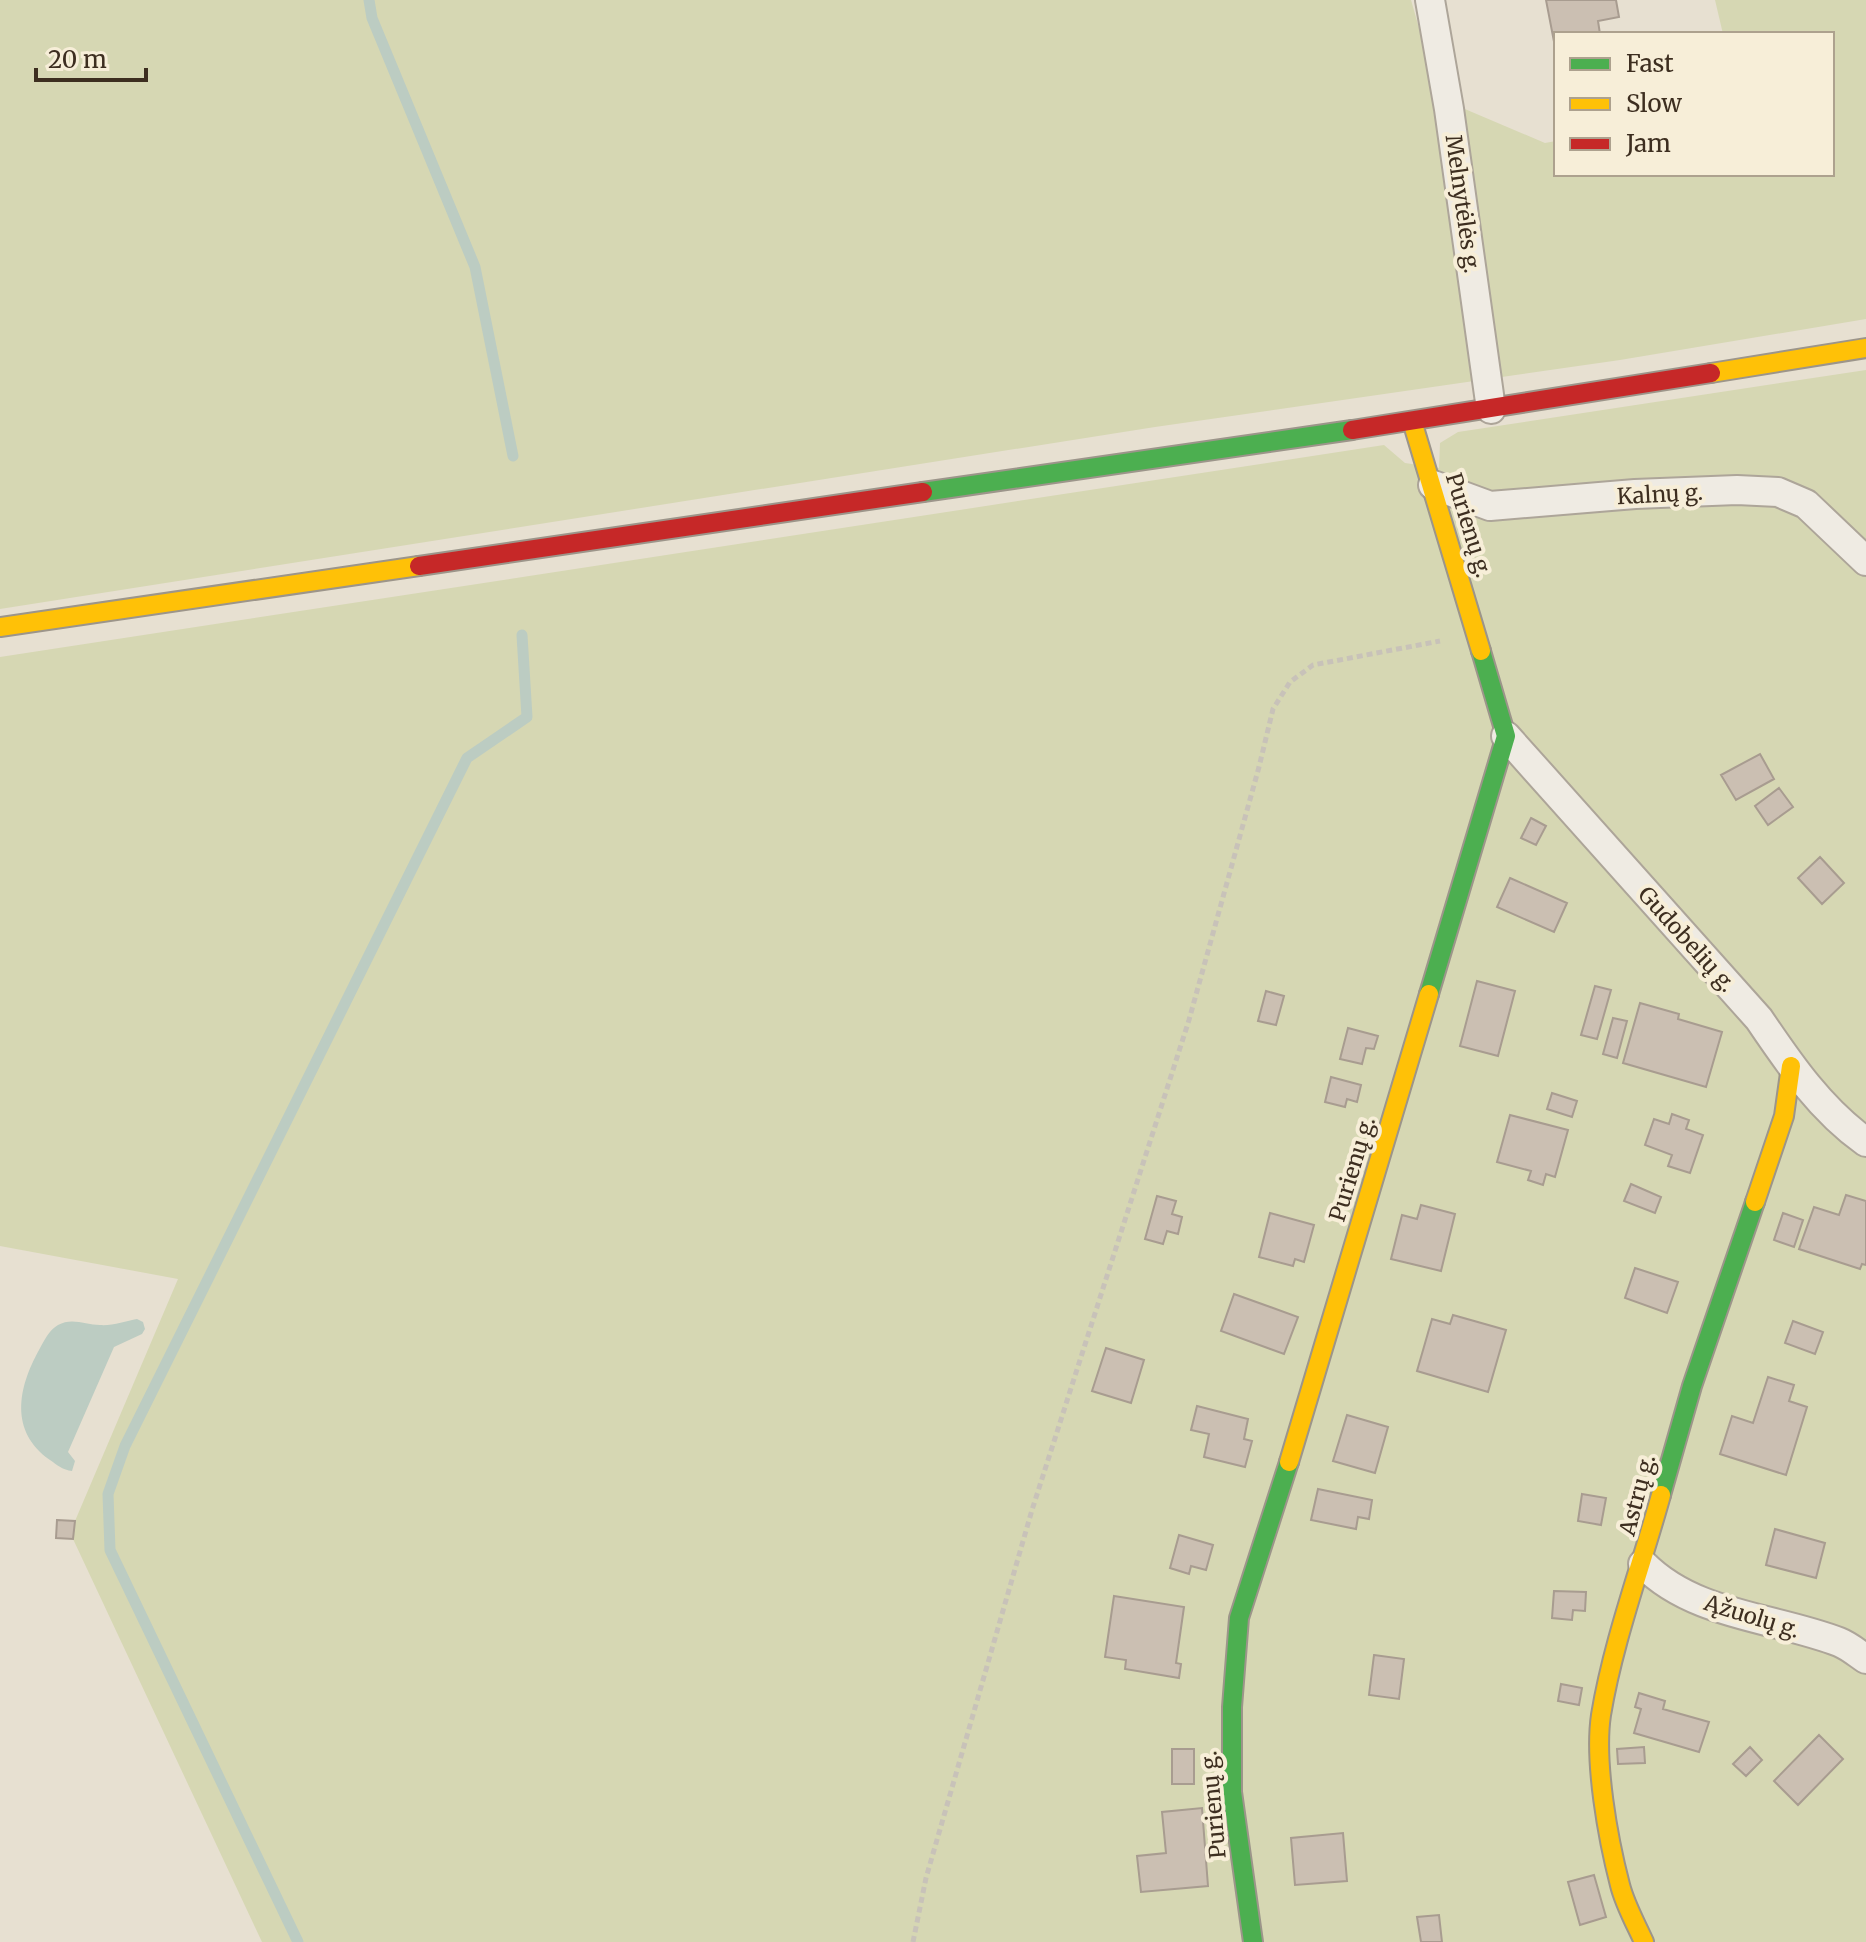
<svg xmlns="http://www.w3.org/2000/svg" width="1866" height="1942" viewBox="0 0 1866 1942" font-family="Merriweather,serif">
<rect width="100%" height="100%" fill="#e7e0d1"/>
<path fill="#d6d7b3" d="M0 0H1411L1439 98 1545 143 1556 141V174H1832V34H1723L1715 0H1866V319L1620 360 1155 427 0 609Z
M1866 370V1942H262L73 1539 75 1521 178 1279 0 1246V657L1384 445 1405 463 1439 468 1440 443 1458 432Z"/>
<path fill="#bcccc2" d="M137 1319 143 1322 145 1329 142 1334 114 1347 68 1452 75 1461 72 1471C63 1470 57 1465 50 1460 9 1431 18 1388 39 1350 44 1341 49 1330 58 1325 72 1317 86 1325 100 1325 112 1326 126 1321 137 1319Z"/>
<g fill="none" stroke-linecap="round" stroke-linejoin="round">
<path stroke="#bcccc2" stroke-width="11" d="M369 0 372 18 475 267 513 456
M298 1942 110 1550 108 1494 125 1446 467 758 527 717 522 635"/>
</g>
<path fill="#cbbfb2" stroke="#a89c90" stroke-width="2" d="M1546 0H1616L1619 17 1598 21 1600 34H1556V52Z
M1760 754 1774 779 1736 800 1721 775Z
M1779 788 1793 807 1768 825 1755 806Z
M1531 818 1546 826 1536 845 1521 838Z
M1820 857 1844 883 1822 904 1798 878Z
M1510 878 1567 903 1554 932 1497 907Z
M1477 981 1515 991 1498 1056 1460 1046Z
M1595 986 1611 990 1597 1039 1581 1035Z
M1266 991 1284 996 1276 1025 1258 1021Z
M1640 1003 1679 1014 1678 1019 1722 1032 1706 1087 1623 1063Z
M1613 1018 1627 1021 1617 1058 1603 1054Z
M1348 1028 1378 1036 1374 1049 1366 1048 1362 1064 1340 1059Z
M1331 1077 1361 1085 1357 1102 1347 1099 1345 1107 1325 1102Z
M1552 1093 1577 1101 1572 1117 1547 1109Z
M1672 1114 1689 1120 1686 1129 1703 1135 1690 1173 1668 1166 1672 1155 1645 1145 1654 1119 1669 1124Z
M1510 1115 1568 1130 1555 1177 1546 1174 1543 1185 1528 1180 1531 1171 1497 1162Z
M1631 1184 1661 1197 1655 1213 1624 1201Z
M1846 1195 1866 1201V1265L1862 1264 1860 1269 1799 1249 1814 1207 1839 1215Z
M1157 1196 1176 1201 1172 1214 1182 1217 1178 1234 1167 1231 1163 1244 1145 1239Z
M1421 1205 1455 1214 1441 1271 1391 1259 1402 1215 1417 1219Z
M1270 1213 1314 1225 1304 1262 1295 1259 1293 1266 1259 1257Z
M1783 1213 1803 1220 1794 1247 1774 1240Z
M1635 1268 1678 1282 1667 1313 1625 1298Z
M1234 1294 1298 1317 1284 1354 1221 1331Z
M1453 1315 1506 1330 1488 1392 1417 1371 1432 1319 1450 1324Z
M1793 1321 1823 1332 1815 1354 1785 1343Z
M1106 1348 1144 1360 1131 1403 1092 1391Z
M1768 1377 1794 1385 1789 1401 1807 1407 1786 1475 1720 1454 1732 1416 1753 1423Z
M1197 1406 1248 1419 1244 1439 1252 1441 1245 1467 1204 1457 1209 1434 1191 1430Z
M1347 1415 1388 1427 1375 1473 1333 1461Z
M1318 1489 1372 1500 1369 1519 1358 1517 1356 1529 1311 1520Z
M1582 1494 1606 1498 1601 1525 1578 1521Z
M57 1520 75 1521 73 1539 56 1538Z
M1775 1529 1825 1543 1816 1578 1766 1565Z
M1179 1535 1213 1545 1206 1570 1191 1566 1189 1574 1170 1568Z
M1554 1591 1586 1592 1585 1611 1573 1610 1572 1620 1552 1618Z
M1114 1596 1184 1607 1176 1663 1181 1664 1179 1678 1125 1669 1126 1660 1105 1657Z
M1374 1655 1404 1659 1399 1699 1369 1695Z
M1561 1684 1582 1688 1579 1705 1558 1701Z
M1639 1693 1665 1701 1663 1709 1709 1722 1699 1752 1634 1733 1641 1709 1635 1707Z
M1819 1735 1843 1759 1798 1805 1774 1781Z
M1644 1747 1645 1763 1618 1764 1617 1749Z
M1750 1747 1762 1760 1746 1776 1733 1764Z
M1172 1749H1194V1784H1172Z
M1202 1808 1208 1886 1141 1892 1137 1856 1166 1853 1162 1812Z
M1343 1833 1347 1881 1295 1885 1291 1838Z
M1594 1875 1606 1917 1580 1925 1568 1882Z
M1439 1915 1442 1942H1421L1417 1917Z"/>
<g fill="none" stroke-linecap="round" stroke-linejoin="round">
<defs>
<path id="street" d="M1430 0 1449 109 1491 409
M1433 485 1490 506 1635 494 1737 490 1778 492 1806 504 1866 561
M1506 736 1759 1019C1790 1065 1821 1110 1866 1142
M1643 1564C1694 1616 1775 1617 1839 1642 1849 1646 1857 1653 1866 1659"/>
<path id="fast" d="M923 492 1352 430
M1429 994 1506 736 1481 651
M1661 1495 1692 1386 1755 1202
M1253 1942 1232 1792V1707L1239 1618 1289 1462"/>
<path id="slow" d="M1711 373 1866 348
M1412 421 1481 651
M0 627 419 566
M1755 1202 1784 1116 1791 1066
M1289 1462 1429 994
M1644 1942C1636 1924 1625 1905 1620 1885 1608 1839 1594 1762 1601 1715 1613 1642 1641 1567 1661 1495"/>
<path id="jam" d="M1352 430 1711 373
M419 566 923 492"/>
</defs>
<use href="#street" stroke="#ada599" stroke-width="32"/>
<use href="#fast" stroke="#9c958a" stroke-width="22"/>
<use href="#slow" stroke="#9c958a" stroke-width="22"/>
<use href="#jam" stroke="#9c958a" stroke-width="22"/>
<path stroke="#c8c2b9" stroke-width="5" stroke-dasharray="6 4" stroke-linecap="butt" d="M913 1942 926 1878 1032 1510 1189 1020 1259 767 1273 709 1290 682 1313 665 1440 641"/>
<use href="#street" stroke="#efebe3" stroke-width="28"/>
<use href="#fast" stroke="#4caf50" stroke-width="18"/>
<use href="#slow" stroke="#ffc107" stroke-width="18"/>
<use href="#jam" stroke="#c62828" stroke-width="18"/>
</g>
<g text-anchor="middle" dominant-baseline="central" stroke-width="8" stroke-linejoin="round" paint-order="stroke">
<g font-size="22" fill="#3d2e20" stroke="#f7eed8">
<text transform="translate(1463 204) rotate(82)">Melnytėlės g.</text>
<text transform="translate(1660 494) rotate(-3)">Kalnų g.</text>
<text transform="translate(1469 525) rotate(73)">Purienų g.</text>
<text transform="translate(1687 939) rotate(48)">Gudobelių g.</text>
<text transform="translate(1352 1169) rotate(-73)">Purienų g.</text>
<text transform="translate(1637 1495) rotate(-75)">Astrų g.</text>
<text transform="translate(1752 1616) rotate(17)">Ąžuolų g.</text>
<text transform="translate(1213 1805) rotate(-95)">Purienų g.</text>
</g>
</g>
<rect x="1554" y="32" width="280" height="144" fill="#f7eed8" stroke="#ada18e" stroke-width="2"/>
<rect x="1570" y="58" width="40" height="12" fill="#4caf50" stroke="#ada18e" stroke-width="2"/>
<text x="1626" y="72" font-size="24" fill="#3d2e20">Fast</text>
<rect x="1570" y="98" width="40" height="12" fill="#ffc107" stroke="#ada18e" stroke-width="2"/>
<text x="1626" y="112" font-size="24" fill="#3d2e20">Slow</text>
<rect x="1570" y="138" width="40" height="12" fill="#c62828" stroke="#ada18e" stroke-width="2"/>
<text x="1626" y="152" font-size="24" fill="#3d2e20">Jam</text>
<path d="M36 68v12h110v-12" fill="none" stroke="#3d2e20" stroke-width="4"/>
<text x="48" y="68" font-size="24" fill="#3d2e20" stroke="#f7eed8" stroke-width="6" paint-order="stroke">20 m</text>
</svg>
